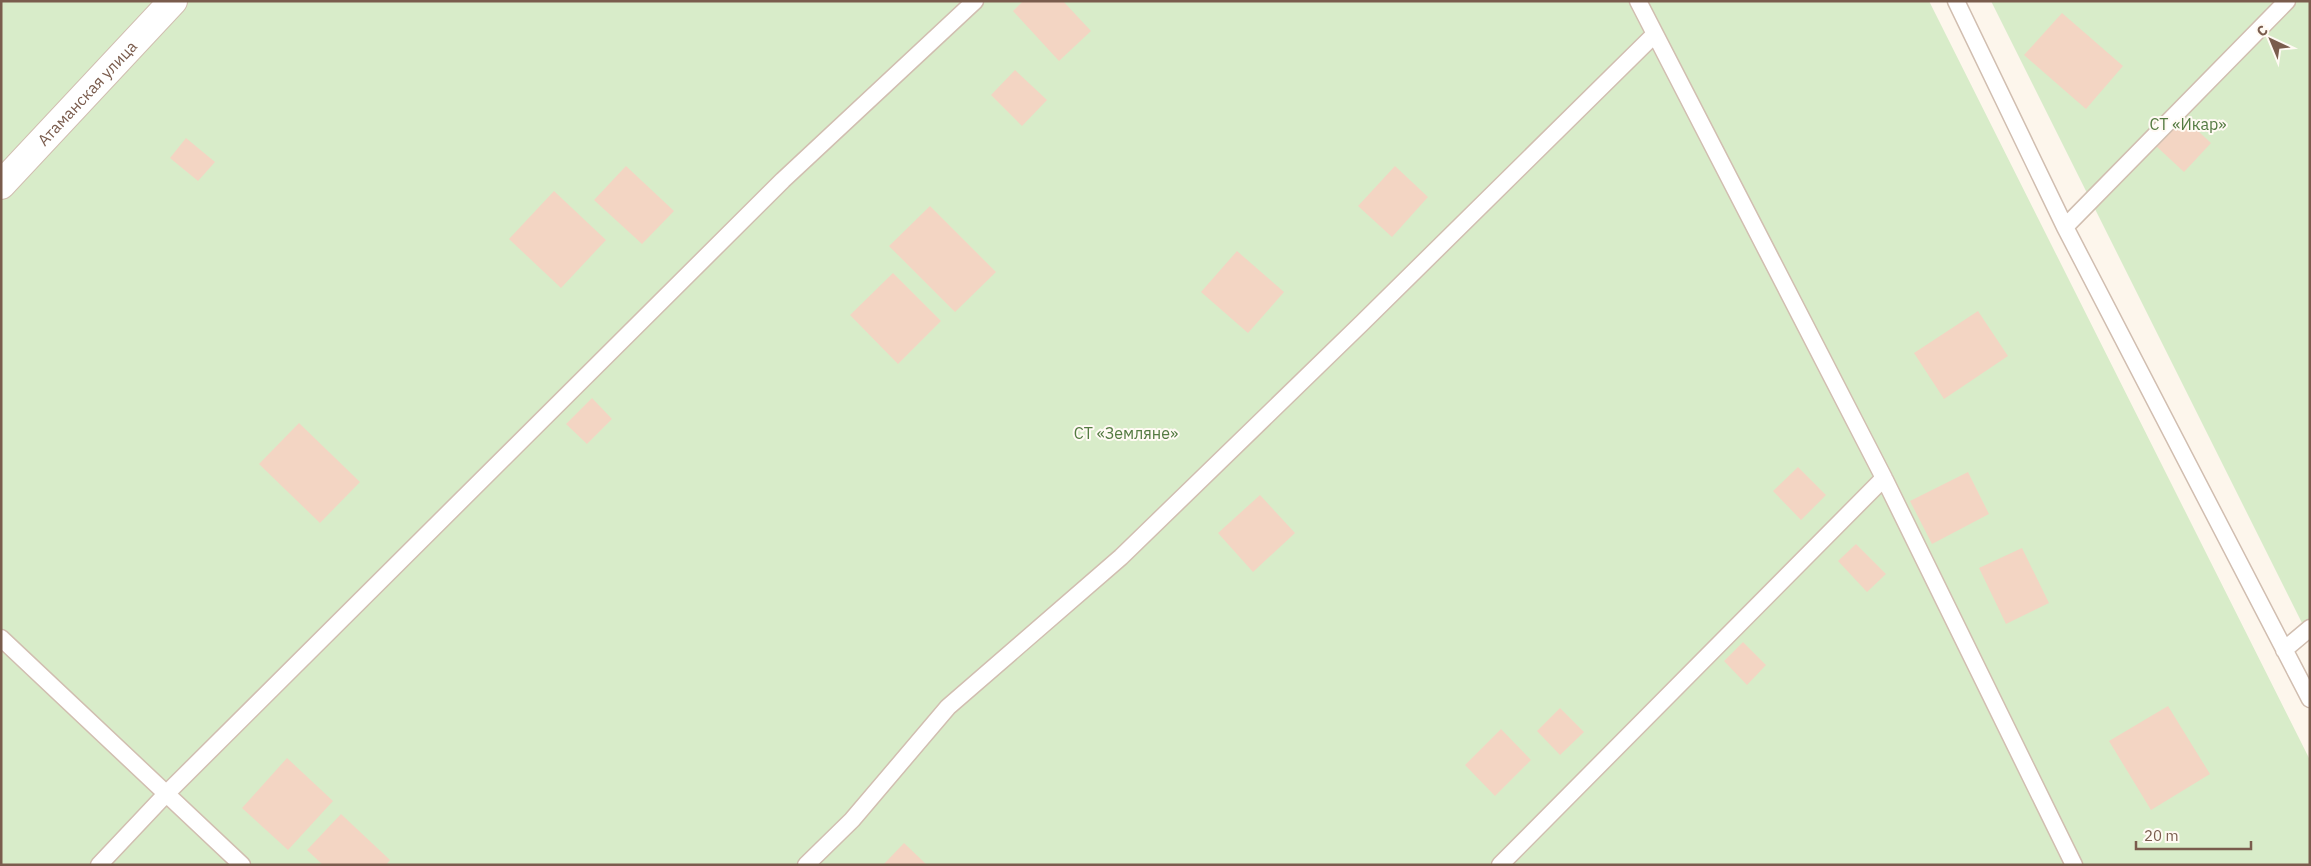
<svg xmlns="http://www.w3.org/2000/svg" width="2311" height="866" viewBox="0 0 2311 866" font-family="'IBM Plex Sans',sans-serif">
<rect width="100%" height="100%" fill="#fdf6ec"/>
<path fill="#d8ecc9" d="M1 1H1929L2310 760V865H1Z
M1991 1H2310V639Z"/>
<path fill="#f3d5c3" d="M1023 1H1063L1091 31 1059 61 1013 11Z
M2062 13 2123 66 2086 109 2024 55Z
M1015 70 1047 100 1022 126 991 95Z
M2183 117 2211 143 2184 172 2156 146Z
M186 138 215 162 198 181 170 158Z
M626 166 674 211 642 244 594 200Z
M1395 166 1428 197 1392 237 1358 206Z
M554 191 606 240 561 288 509 239Z
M930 206 996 272 955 312 889 246Z
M1237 251 1284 292 1248 333 1201 292Z
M893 273 941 321 898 364 850 315Z
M1978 311 2008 356 1944 399 1914 353Z
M592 398 612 419 587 444 566 424Z
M299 423 360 482 320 523 259 464Z
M1798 467 1826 495 1801 520 1773 491Z
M1968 472 1989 514 1932 544 1910 501Z
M1260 495 1295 533 1253 572 1218 533Z
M1856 544 1886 574 1867 592 1838 561Z
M2022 548 2049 603 2006 624 1979 568Z
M1743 642 1766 665 1747 685 1724 661Z
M2168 706 2210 774 2151 810 2109 741Z
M1560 708 1584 732 1560 755 1537 731Z
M1501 729 1531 760 1495 796 1465 765Z
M287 758 333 801 288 850 242 808Z
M341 814 390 860 386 865H323L307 850Z
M904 843 927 865H883Z"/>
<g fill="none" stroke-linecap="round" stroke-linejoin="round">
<defs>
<path id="lane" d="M1638 1 1884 478 2074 865
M1956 1 2065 227 2310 699
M2065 227 2287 1
M1 638 242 865
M2284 650 2310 628
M99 865 166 794 783 180 975 1
M806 865 852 820 948 707 1121 557 1362 323 1655 34
M1500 865 1884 478"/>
<g id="street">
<path id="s1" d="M1 185 173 1"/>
</g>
</defs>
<use href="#lane" stroke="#d1beb0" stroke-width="19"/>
<use href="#street" stroke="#d1beb0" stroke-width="30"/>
<use href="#lane" stroke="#fff" stroke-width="16"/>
<use href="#street" stroke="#fff" stroke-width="28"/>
</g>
<g text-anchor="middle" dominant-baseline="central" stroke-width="4" stroke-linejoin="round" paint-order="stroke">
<g font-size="16" fill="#7a5c4d" stroke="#fffaf3">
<text stroke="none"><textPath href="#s1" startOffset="126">Атаманская улица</textPath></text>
</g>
<g font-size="16" fill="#537a41" stroke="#fffaf3">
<text x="2188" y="124">СТ «Икар»</text>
<text x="1126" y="433">СТ «Земляне»</text>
</g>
</g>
<rect width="2311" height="866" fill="none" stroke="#7a5c4d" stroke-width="5"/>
<g transform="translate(2271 40) rotate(316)" stroke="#fffaf3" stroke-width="4" paint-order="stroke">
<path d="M0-4L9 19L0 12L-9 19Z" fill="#7a5c4d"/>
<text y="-8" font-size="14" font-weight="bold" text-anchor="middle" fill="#7a5c4d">С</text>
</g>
<path d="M2136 841v8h115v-8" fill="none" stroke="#7a5c4d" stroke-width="2.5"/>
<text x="2144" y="841" font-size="15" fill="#7a5c4d" stroke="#fffaf3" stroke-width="4" paint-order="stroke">20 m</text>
</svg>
